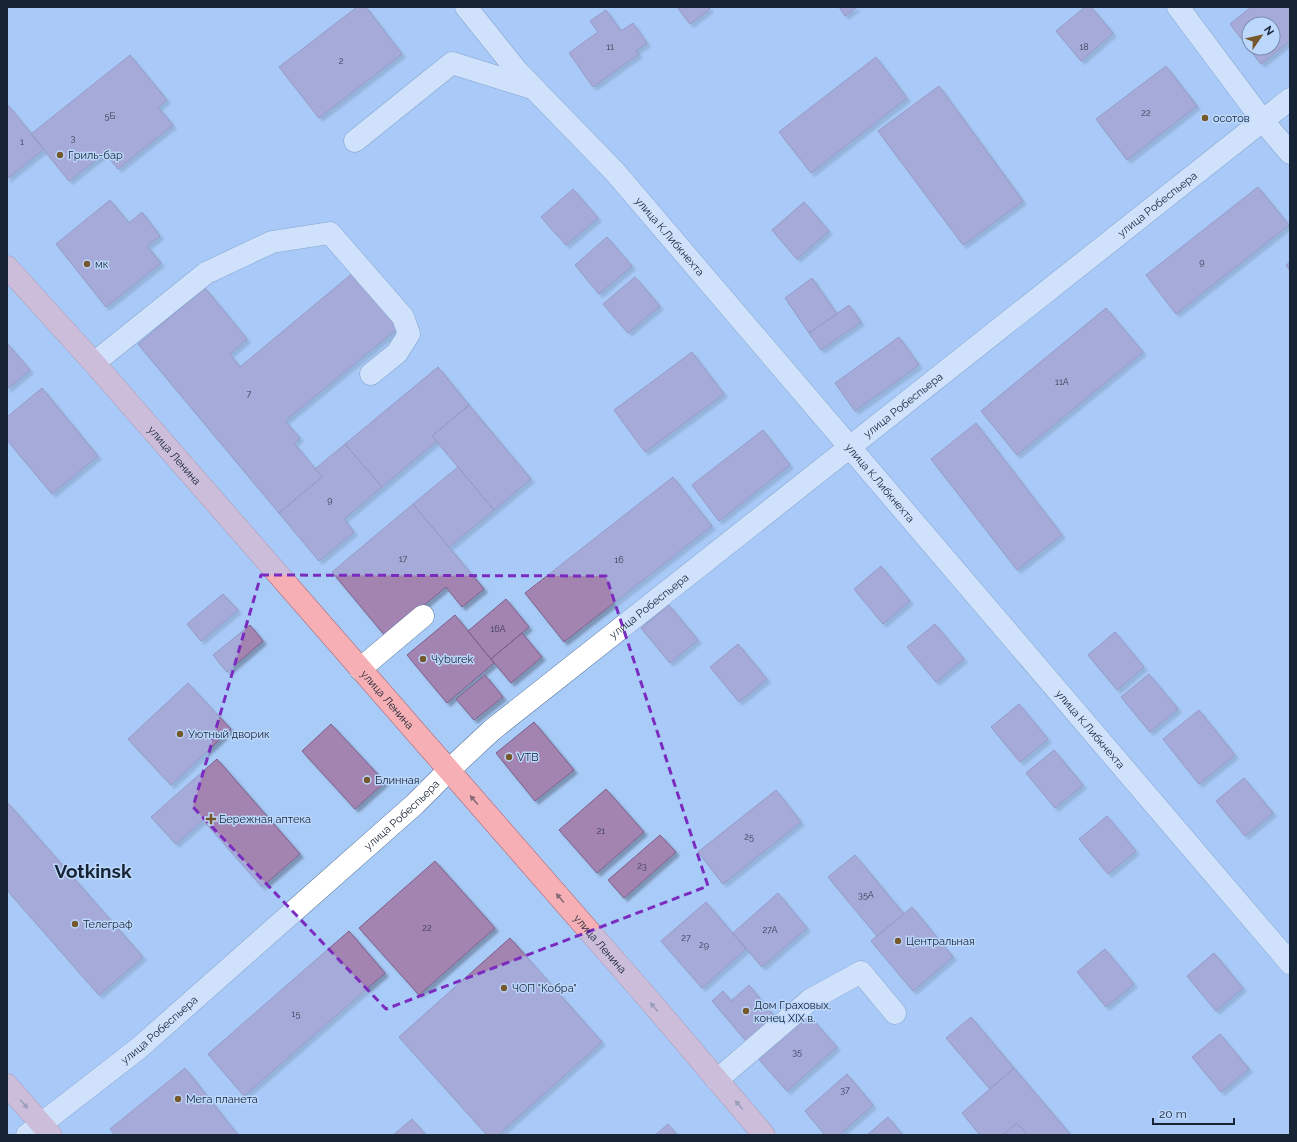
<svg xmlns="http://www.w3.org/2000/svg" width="1297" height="1142" viewBox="0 0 1297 1142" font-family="Raleway,sans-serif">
<defs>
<filter id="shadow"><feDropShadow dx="3.5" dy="3.5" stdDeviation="1" flood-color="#0004"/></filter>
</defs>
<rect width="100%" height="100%" fill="#a9cbf8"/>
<path fill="#a384b1" stroke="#7d5f8a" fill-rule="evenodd" filter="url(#shadow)" d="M357 7H366L402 54 319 118 279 67Z
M677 7H709L710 9 690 24Z
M839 7H857L845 16Z
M1085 7H1091L1113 33 1081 61 1056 31Z
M1251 7H1290V41L1261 64 1230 24ZM1249 24H1273V48H1249Z
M606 10 621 31 633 23 647 43 636 51 639 54 593 87 569 53 598 32 590 21Z
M130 55 167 100 158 107 173 125 118 169 105 153 69 181 31 134Z
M876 57 907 98 811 173 779 132Z
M1166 66 1197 106 1127 160 1096 119Z
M939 86 1023 201 963 245 878 131Z
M7 104 44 149 7 179Z
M1258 187 1289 225 1176 314 1146 275Z
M573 189 598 218 566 245 541 217Z
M110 200 129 223 142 212 160 236 147 246 161 263 106 307 56 244Z
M804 202 829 231 797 259 772 230Z
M607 237 632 266 599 294 575 265Z
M1290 262V271L1286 265Z
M354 272 399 327 285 421 300 438 294 443 322 477 279 513 138 344 205 288 247 339 230 354 240 367Z
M635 277 660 306 628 333 603 304Z
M812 278 837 314 809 333 785 298Z
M849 305 861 322 821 350 809 333Z
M1106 308 1143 352 1017 455 981 411Z
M899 337 919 365 855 411 835 383Z
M7 343 30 370 7 389Z
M692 352 724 394 645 452 614 410Z
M438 367 469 405 432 436 437 441 382 487 345 444Z
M42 388 98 456 52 494 7 440V417Z
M469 405 531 479 494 510 432 436Z
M976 423 1062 535 1017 570 931 459Z
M763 430 790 465 719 521 692 485Z
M345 444 382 487 344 519 354 532 319 561 279 513 322 477 315 469Z
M458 467 494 510 449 547 413 504Z
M673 477 712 526 564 642 525 593Z
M413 504 484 589 462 607 446 587 386 637 332 572Z
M881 566 910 601 883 624 854 589Z
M223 594 238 610 201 641 187 624Z
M506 599 529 627 491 659 468 631Z
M669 605 698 640 670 663 641 628Z
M455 615 494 663 447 703 407 655Z
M935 624 964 659 936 682 907 647Z
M250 625 263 641 227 672 213 655Z
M1115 632 1144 667 1117 690 1088 655Z
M522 633 542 657 511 683 491 659Z
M738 644 767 679 739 702 710 667Z
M1149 674 1178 709 1150 732 1121 697Z
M485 675 503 697 474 720 456 699Z
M188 683 231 729 171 785 128 739Z
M1019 704 1048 739 1020 762 991 727Z
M1199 710 1235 755 1199 784 1163 739Z
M534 722 574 770 535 801 496 753Z
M331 724 385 782 355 809 302 751Z
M1054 750 1083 785 1055 808 1026 773Z
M217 759 300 854 262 887 203 820 176 844 151 817Z
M1244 778 1273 813 1245 836 1216 801Z
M606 789 644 832 597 873 559 830Z
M776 790 801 822 723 884 698 852Z
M7 802 143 957 99 995 7 890Z
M1107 816 1136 851 1108 874 1079 839Z
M660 835 676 852 624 898 608 880Z
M855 855 904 914 877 936 828 877Z
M435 861 495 928 419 995 359 928Z
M778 893 807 928 762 967 733 933Z
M706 902 746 949 702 988 661 941Z
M912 907 953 957 913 991 871 941Z
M349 931 385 973 244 1096 208 1054Z
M510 938 602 1042 498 1135H487L399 1037Z
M1105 949 1134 984 1106 1007 1077 972Z
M1214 953 1243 988 1216 1011 1187 976Z
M749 985 775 1017 747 1042 712 1001 723 991 731 1001Z
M806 1012 837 1047 787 1091 757 1057Z
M971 1017 1014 1068 990 1089 946 1038Z
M1220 1034 1249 1069 1221 1092 1192 1057Z
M185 1068 238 1135H115L110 1129Z
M1014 1068 1071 1135H1028L1017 1123 1003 1135H980L962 1113Z
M847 1074 873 1105 839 1135H825L805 1111Z
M888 1117 903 1135H867Z
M412 1119 426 1135H393Z
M1017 1123 1028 1135H1003Z
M668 1124 677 1135H655Z"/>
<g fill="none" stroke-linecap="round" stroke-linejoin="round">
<defs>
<g id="minor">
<path id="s1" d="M466 7 518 72 615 172 1290 963"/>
<path d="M1178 7 1263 121 1290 153"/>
<path d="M355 141 452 63 532 88"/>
<path d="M94 363 206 273 272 242 330 233 403 317 409 334 397 353 371 374"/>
<path d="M360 669 423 616"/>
<path d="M717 1080 810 1000 861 972 895 1013"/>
<path id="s2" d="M27 1135 139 1048 415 804 448 771 492 730 1290 99"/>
</g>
<g id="major">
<path id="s3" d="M7 267 94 363 651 1002 764 1135"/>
<path d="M7 1085 51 1135"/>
</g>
</defs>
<use href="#minor" stroke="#55749d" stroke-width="23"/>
<use href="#major" stroke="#a45b68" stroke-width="23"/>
<use href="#minor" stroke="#fff" stroke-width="22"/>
<use href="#major" stroke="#f6afb5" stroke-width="22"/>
</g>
<defs><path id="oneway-solid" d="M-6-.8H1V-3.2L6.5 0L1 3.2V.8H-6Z"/></defs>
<g fill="#866a75">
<use href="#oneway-solid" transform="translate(474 800) rotate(-131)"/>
<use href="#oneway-solid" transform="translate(560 898) rotate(-131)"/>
<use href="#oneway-solid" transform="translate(654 1007) rotate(-131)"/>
<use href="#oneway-solid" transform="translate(24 1104) rotate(49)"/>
<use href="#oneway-solid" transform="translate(739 1105) rotate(-131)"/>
</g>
<path d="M0 0H1297V1142H0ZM261 575 606 576 708 886 386 1009 193 807Z" fill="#a9cbf8" fill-opacity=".55" fill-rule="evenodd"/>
<path fill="none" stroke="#7b2cbf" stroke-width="3" stroke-dasharray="8 5" stroke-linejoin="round" d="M261 575 606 576 708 886 386 1009 193 807Z"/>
<g fill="#75582c" stroke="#bcd7fc" stroke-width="1.5">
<circle cx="1205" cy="118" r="4"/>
<circle cx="60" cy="155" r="4"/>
<circle cx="87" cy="264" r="4"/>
<circle cx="423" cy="659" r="4"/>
<circle cx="180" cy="734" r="4"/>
<circle cx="509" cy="757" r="4"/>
<circle cx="367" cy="780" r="4"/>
<path d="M209 813h4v4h4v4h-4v4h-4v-4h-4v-4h4z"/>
<circle cx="75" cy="924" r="4"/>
<circle cx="898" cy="941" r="4"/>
<circle cx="504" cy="988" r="4"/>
<circle cx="746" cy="1011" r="4"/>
<circle cx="178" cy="1099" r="4"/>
</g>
<g text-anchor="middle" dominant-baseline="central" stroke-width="3" stroke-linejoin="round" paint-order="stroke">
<g font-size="9" fill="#3a3c54">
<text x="610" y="47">11</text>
<text x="1084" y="47">18</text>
<text x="341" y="61">2</text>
<text x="1146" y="113">22</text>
<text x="110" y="116">5Б</text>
<text x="73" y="138">3</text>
<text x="22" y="142">1</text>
<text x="1202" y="262">9</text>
<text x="1062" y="382">11А</text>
<text x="249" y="394">7</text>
<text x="330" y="500">9</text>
<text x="403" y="559">17</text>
<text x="619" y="560">16</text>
<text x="498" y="629">16А</text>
<text x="601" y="831">21</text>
<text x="749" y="837">25</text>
<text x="642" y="866">23</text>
<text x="866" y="895">35А</text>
<text x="427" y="928">22</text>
<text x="770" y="930">27А</text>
<text x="686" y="938">27</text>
<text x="704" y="945">29</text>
<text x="296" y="1014">15</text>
<text x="797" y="1052">35</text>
<text x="845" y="1090">37</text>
</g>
<g font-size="11" fill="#172435" stroke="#bcd7fc" text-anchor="start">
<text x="1213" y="118">осотов</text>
<text x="68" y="155">Гриль-бар</text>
<text x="95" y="264">мк</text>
<text x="431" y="659">Чуburek</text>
<text x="188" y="734">Уютный дворик</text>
<text x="517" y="757">VTB</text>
<text x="375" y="780">Блинная</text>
<text x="219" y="819">Бережная аптека</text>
<text x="83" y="924">Телеграф</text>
<text x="906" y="941">Центральная</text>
<text x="512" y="988">ЧОП "Кобра"</text>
<text x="754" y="1005">Дом Граховых,<tspan x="754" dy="13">конец XIX в.</tspan></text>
<text x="186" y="1099">Мега планета</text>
</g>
<g font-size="11" fill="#172435" stroke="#bcd7fc">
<text stroke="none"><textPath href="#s2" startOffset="1465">улица Робеспьера</textPath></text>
<text stroke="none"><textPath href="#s1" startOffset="307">улица К.Либкнехта</textPath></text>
<text stroke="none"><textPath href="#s2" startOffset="1141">улица Робеспьера</textPath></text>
<text stroke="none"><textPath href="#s3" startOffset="252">улица Ленина</textPath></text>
<text stroke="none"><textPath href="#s1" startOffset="631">улица К.Либкнехта</textPath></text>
<text stroke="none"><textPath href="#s2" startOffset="817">улица Робеспьера</textPath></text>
<text stroke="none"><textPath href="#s3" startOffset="576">улица Ленина</textPath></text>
<text stroke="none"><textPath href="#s1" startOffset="955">улица К.Либкнехта</textPath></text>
<text stroke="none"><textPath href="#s2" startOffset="493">улица Робеспьера</textPath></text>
<text stroke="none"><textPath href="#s3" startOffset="900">улица Ленина</textPath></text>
<text stroke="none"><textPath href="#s2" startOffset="169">улица Робеспьера</textPath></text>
</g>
<g font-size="19" font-weight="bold" fill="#172435" stroke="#bcd7fc">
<text x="93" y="871">Votkinsk</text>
</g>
</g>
<rect width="1297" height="1142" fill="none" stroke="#172435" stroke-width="16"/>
<g transform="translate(1261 36) rotate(56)"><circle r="19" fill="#bcd7fc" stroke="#7a8fac"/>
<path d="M0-3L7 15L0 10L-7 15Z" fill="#75582c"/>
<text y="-6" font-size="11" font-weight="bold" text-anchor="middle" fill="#172435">N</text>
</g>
<path d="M1153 1118v6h81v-6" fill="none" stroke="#172435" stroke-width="2"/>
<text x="1159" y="1118" font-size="12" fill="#172435" stroke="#bcd7fc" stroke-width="3" paint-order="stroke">20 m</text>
</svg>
